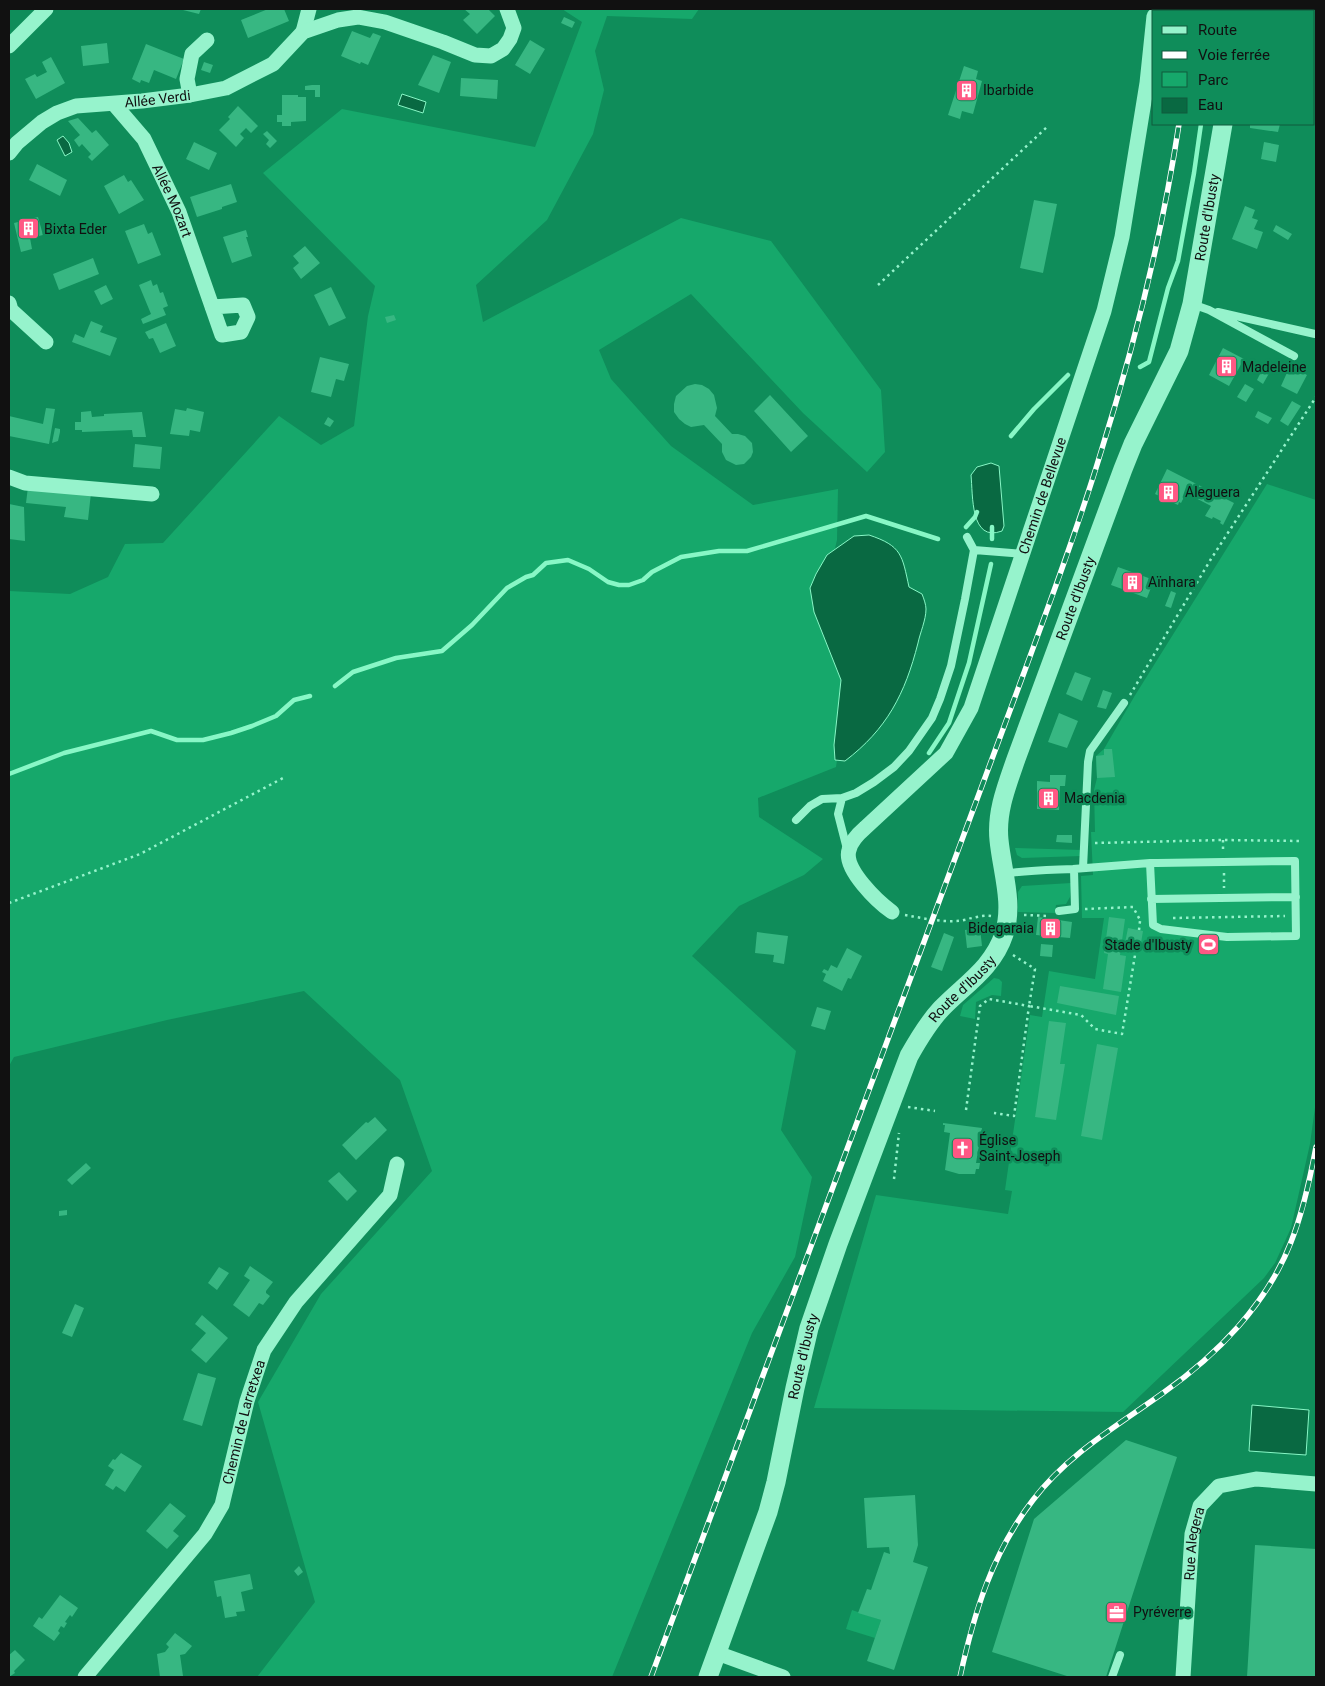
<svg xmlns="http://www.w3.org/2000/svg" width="1325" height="1686" viewBox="0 0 1325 1686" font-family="Roboto,sans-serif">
<rect width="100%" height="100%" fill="#0f8d5a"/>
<path fill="#16a86b" d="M562 9H699L692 19 607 16 595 51 604 90 593 134 547 220 476 285 483 322 681 218 771 241 881 390 885 452 867 472 803 413 691 294 599 350 611 379 671 446 753 505 838 489 837 540 821 606 849 680 836 767 758 798 759 817 823 859 804 875 739 906 692 956 796 1051 781 1130 812 1177 795 1257 752 1333 612 1677H257L315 1602 258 1402 321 1294 432 1171 400 1080 304 991 167 1020 14 1057 9 1066V591L70 594 108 577 125 544 163 543 279 416 321 445 354 426 368 316 375 286 263 173 342 109 535 147 582 22Z
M1267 484 1316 500V1100L1310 1144 1291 1228 1275 1263 1264 1278 1123 1412 814 1408 876 1195 1008 1214 1012 1191 1005 1190 1030 1015 1042 1017 1049 971 1095 979 1104 918H1082L1081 876 1093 875 1091 832H1095L1094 790 1097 778 1096 756 1104 749 1134 697Z
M1015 848 1082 850 1081 856 1022 858 1017 855Z
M1071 883 1070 897 1066 904 1056 905 1055 913 1018 912V892L1022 886Z
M994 978 999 979 1002 982 1001 996 992 995 976 1002 975 1019 960 1016 963 1005Z
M852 1610 881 1620 875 1638 846 1629Z"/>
<path fill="#096942" stroke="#88f7c6" d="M402 94 426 102 423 113 398 105Z
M63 136 69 143 72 152 65 156 57 140Z
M991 463 999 466 1004 526 1002 531C970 543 973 495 971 475L977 467Z
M869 535C902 546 902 555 909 587L922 594C924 599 926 605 926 609 926 620 920 633 918 643 905 694 887 729 845 761L835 760 834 745 841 680 814 612 810 588 816 574 827 555 854 536Z
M1252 1405 1309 1410 1306 1455 1249 1451Z"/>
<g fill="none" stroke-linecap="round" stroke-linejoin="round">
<path stroke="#88f7c6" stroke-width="4.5" d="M1213 11V9
M1140 367 1149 362 1168 288 1178 261 1194 173 1201 124
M1011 436 1034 409 1068 375
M966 527 975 517 977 512
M992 539V527
M335 686 353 672 396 658 442 651 472 625 507 588 526 577 533 575 546 563 568 560 589 569 608 582 619 585H629L643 580 652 572 681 557 719 551H747L866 516 938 539
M929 753 949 723 969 663 991 564
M9 774 64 753 151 731 177 740H203L231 733 252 726 276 716 294 700 310 696"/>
</g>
<path fill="#37b782" d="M179 9H201L199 14Z
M268 9H284L289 21 248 38 241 20Z
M464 9H488L495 16 477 34 463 20 470 14Z
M1280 9H1300L1299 11H1279Z
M564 17 575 22 572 28 561 23Z
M352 31 370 38 373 33 381 36 368 65 361 62 360 64 341 56Z
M530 40 545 49 530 74 515 65Z
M107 43 109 63 83 66 81 46Z
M146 44 184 59 176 79 154 70 149 83 141 80 140 83 132 79Z
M433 55 451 62 439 93 418 85Z
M51 57 65 83 36 99 25 79 35 74 37 77 47 72 42 62Z
M204 62 213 65 210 73 201 70Z
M964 66 978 71 976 79 982 81 973 114 962 111 960 119 948 115Z
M461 78 498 80 497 99 460 96Z
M312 85H320V97H315V90H305V86Z
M282 95H298V97H306V121L291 122V126H282V122H277V115H282Z
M238 106 258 126 251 133 246 128 240 134 244 138 236 147 219 130 230 119 228 117Z
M78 118 92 133 96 130 109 145 92 161 88 157 91 154 82 144 79 147 74 140 80 135 68 121Z
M1250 124H1280L1278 132 1250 128Z
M267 131 277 141 270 148 266 144 269 140 263 134Z
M194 142 217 153 209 170 186 159Z
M1264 142 1279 145 1276 162 1261 159Z
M37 164 67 180 60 196 29 180Z
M124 175 128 182 131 180 144 200 119 214 104 186Z
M231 184 237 202 222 207V209L197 217 190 197Z
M1034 200 1057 204 1043 273 1020 268Z
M1245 206 1255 210 1252 218 1258 220 1254 229 1263 232 1257 249 1232 239Z
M38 217 43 235 30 238 32 249 21 252 14 223Z
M144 224 148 234 152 232 161 255 138 264 125 231Z
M1276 225 1292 234 1288 240 1273 231Z
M246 230 248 237H246L252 256 232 263 223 237Z
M305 246 320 263 301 279 293 268 299 263 293 256Z
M93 258 99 274 59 290 53 274Z
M151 280 153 286 157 284 160 293 163 292 168 306 163 308 166 315 143 324 141 319 151 314 139 285Z
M106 285 113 299 101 305 94 291Z
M331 287 346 318 329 326 314 295Z
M394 315 396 320 387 323 385 317Z
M91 321 103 326 100 332 117 338 110 356 72 342 75 334 84 338Z
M166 323 176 346 160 353 153 338 149 339 145 332Z
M1223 348 1244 359 1229 386 1209 375Z
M320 357 349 364 344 381 336 379 331 397 311 392Z
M1265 364 1272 368 1263 384 1257 380Z
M1290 366 1307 375 1297 394 1281 386Z
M695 384 702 385 709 389 714 395 717 408 715 416 732 434H738L745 436 752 443 753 452 751 457 744 464 736 465 726 460 722 452V444L704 425 691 427 685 424 679 419 674 412V404L676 396 687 386Z
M1245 384 1254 389 1246 402 1237 397Z
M770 395 808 436 791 452 754 411Z
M1292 401 1301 406 1288 426 1280 421Z
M46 408 55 409 49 444 9 436V416L43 424Z
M187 408 204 412 200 432 190 430 189 436 170 434 175 409 186 411Z
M91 411 92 417 104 416V414L142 412 146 437H133L132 430 82 432V430H75V422H81V412Z
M1258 411 1272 418 1268 424 1255 417Z
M328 417 334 421 330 427 324 424Z
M55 428 60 429V432L58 441 52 443Z
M135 444 162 447 160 469 133 467Z
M1167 469 1234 503 1223 525 1220 523 1221 521 1213 517 1212 519 1205 516 1211 506 1186 493 1181 503 1179 502 1178 505 1155 494Z
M28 487 91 493 88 520 64 517 66 507 26 503Z
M9 504 24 507 25 541 9 539Z
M1118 567 1154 580 1147 598 1111 585Z
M1171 591 1176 593 1171 608 1165 606Z
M1075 672 1091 678 1082 701 1066 694Z
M1103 690 1112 693 1106 709 1097 707Z
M1059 713 1078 721 1067 748 1048 742Z
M1104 749H1112L1115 777 1097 778 1096 756 1104 755Z
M1050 775H1066L1065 786H1060L1059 810 1037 809V781L1050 782Z
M1057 835H1072V843L1056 842Z
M1038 917 1072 922 1070 938 1036 935Z
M1109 917 1125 919 1120 955 1126 956 1121 992 1103 989 1108 954 1104 953Z
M980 928 982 946 967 948 965 930Z
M1128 928 1143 931 1141 943 1133 942 1132 945 1125 943Z
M757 932 788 936 784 964 773 962 774 955 755 953Z
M944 933 954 937 942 971 931 967Z
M1041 944 1053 945 1052 957 1040 956Z
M847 948 862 956 851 979 848 978 842 991 823 981 826 974 822 972 824 969 828 971 831 965 837 968Z
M1060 986 1119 996 1116 1015 1057 1003Z
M817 1007 831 1011 825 1030 811 1026Z
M1049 1021 1066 1023 1060 1064H1065L1056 1120 1035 1117Z
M1097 1044 1118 1048 1102 1140 1081 1136Z
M375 1117 387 1130 356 1160 342 1145 366 1122 368 1123Z
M943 1123 982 1128 976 1163H980L979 1169H976L975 1174H959L945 1170 950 1133 944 1132 945 1125H943Z
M86 1163 91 1168 72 1185 67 1180Z
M339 1172 357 1191 347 1201 328 1181Z
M67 1210V1215L59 1216V1211Z
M250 1266 273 1282 266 1291V1293L270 1296 263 1305 259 1303 249 1317 233 1305 250 1280 244 1276Z
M219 1267 229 1273 217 1290 208 1283Z
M75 1304 84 1308 72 1337 62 1333Z
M202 1315 228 1338 206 1363 191 1350 206 1333 195 1324Z
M198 1373 216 1378 202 1426 183 1420Z
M1126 1440 1177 1457 1106 1677H1070L992 1652 1034 1519Z
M121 1453 142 1466 125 1492 116 1486 113 1490 105 1485 114 1470 108 1466 113 1459 115 1460Z
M915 1495 918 1545 913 1562 928 1567 894 1670 867 1661 881 1620 858 1613 867 1589 871 1590 884 1552 890 1554 889 1547 867 1548 864 1498Z
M170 1503 186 1516 173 1531 179 1536 167 1549 146 1531Z
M1255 1545 1316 1549V1677H1247Z
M299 1566 303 1572 298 1576 294 1571Z
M250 1574 253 1589 241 1592 245 1611 236 1612 237 1616 225 1618 221 1596 217 1597 214 1581Z
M60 1595 78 1608 72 1617 70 1615 65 1622 67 1623 64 1628 61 1626 58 1631 60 1633 54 1641 33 1626 39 1617 42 1619Z
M175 1633 192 1646 185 1654 180 1655 183 1676 160 1677 157 1654 165 1652 169 1647 166 1644Z
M15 1650 25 1660 14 1671 15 1673 9 1677V1655Z"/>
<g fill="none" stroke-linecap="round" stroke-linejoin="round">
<path stroke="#96f3cc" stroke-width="2.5" stroke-dasharray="2.5 4" stroke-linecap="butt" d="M878 285 1047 127
M1130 695 1211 559 1316 397
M1223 840V850
M1095 843 1223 840 1301 841
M1224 873V888
M9 903 140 854 285 777
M1085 909 1133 907 1140 920
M905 915C922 918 939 922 956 921 967 921 980 914 991 916
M1024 915 1049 916
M1173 918 1285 916
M1139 930 1140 921
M1013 955 1035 969 1029 1006 1081 1015 1095 1029 1122 1034 1137 943
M908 1107 935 1111
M966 1110 980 1006 989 999 1029 1006 1014 1116 994 1113
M894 1179 899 1133"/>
<path stroke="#96f3cc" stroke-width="8" d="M1192 304 1209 310 1294 356
M1218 312 1315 334
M974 550 1023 554
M842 798 838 814 847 849
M796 820 810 806 822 799 842 798 856 793 874 782 894 767 909 751 932 718 940 699 951 666 965 599 974 550 967 537
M1083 868 1088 762 1090 751 1124 703
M1004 874C1026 870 1050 870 1073 869 1099 867 1124 865 1150 863H1157L1295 861 1296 936 1227 937 1161 929 1153 925 1150 863
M1151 899 1296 897
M1059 911 1075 909 1074 869
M1112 1677 1120 1655"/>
<g stroke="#96f3cc" stroke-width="15">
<path d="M303 32 309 9"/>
<path d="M9 46 46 9"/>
<path d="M190 95 187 79 192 54 207 40"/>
<path id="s1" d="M114 104 144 139 179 212 222 335 241 332 248 317 243 305 212 307"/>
<path id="s2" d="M9 153 17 143 42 122 57 113 76 106 142 101 190 95 226 88 273 64 303 32 338 20 358 17 385 22 443 42 475 55 491 56 503 49 510 39 514 28 507 9"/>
<path d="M9 303 11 310 46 342"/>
<path d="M9 477 25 483 152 494"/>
<path id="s3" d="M892 912C878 902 843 869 849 850 851 841 858 834 865 828L946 753 971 708 1104 311 1122 237 1147 83 1154 16"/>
<path d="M717 1653 783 1677"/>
<path id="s4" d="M85 1677 205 1534 222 1505 247 1401 264 1350 296 1302 390 1195 397 1164"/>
<path id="s5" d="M1183 1677 1192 1534 1200 1506 1219 1486 1256 1479 1316 1484"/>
</g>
<g stroke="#96f3cc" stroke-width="19">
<path d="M1238 11V9"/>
<path id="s6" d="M708 1677 768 1512 776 1482 795 1388 809 1328 838 1244 909 1056C918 1040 928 1023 941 1009 964 985 993 968 1004 934 1014 904 1002 871 999 840 996 812 1007 785 1016 759L1123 469 1133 444 1179 351 1192 304 1223 124"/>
</g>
<defs>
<path id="rail" d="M1193 11 1194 9
M651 1677 1025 670C1051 599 1078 528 1100 455 1134 347 1162 236 1179 124
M960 1677C974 1613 992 1553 1033 1500 1068 1454 1117 1426 1163 1393 1217 1355 1267 1304 1291 1242 1303 1212 1310 1179 1316 1147"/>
</defs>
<use href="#rail" stroke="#fff" stroke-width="5.5"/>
<use href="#rail" stroke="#0f8d5a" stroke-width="4" stroke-dasharray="11" stroke-linecap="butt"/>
</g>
<defs>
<symbol id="building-square" viewBox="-11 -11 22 22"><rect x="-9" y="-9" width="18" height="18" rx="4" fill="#ff5884" stroke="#0f8d5a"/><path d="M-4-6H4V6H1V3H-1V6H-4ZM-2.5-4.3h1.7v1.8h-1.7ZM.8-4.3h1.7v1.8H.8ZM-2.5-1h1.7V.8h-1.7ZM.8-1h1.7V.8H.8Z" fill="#fff"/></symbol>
<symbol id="stadium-square" viewBox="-11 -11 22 22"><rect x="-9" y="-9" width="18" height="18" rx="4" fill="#ff5884" stroke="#0f8d5a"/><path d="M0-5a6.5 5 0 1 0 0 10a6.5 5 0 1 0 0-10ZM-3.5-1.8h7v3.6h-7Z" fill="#fff"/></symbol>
<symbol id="church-square" viewBox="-11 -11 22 22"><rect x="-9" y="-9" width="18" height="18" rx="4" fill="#ff5884" stroke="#0f8d5a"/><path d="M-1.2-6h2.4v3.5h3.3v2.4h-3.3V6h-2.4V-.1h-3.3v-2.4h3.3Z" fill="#fff"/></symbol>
<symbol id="office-square" viewBox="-11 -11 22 22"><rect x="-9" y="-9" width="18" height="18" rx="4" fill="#ff5884" stroke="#0f8d5a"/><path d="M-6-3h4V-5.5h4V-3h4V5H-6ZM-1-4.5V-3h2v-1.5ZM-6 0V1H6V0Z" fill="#fff"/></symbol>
</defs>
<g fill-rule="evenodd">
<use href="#building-square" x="954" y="78" width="25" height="25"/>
<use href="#building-square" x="16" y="216" width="25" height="25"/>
<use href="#building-square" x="1214" y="354" width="25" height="25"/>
<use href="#building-square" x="1156" y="480" width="25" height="25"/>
<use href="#building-square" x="1120" y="570" width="25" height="25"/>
<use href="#building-square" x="1036" y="786" width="25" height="25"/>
<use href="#building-square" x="1038" y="916" width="25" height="25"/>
<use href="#stadium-square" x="1196" y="932" width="25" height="25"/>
<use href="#church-square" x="950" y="1136" width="25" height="25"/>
<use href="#office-square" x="1104" y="1600" width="25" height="25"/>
</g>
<g text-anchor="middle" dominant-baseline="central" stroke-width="5" stroke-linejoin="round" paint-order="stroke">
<g font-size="14" fill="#111" stroke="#0f8d5a" text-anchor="start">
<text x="983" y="90">Ibarbide</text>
<text x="44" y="229">Bixta Eder</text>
<text x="1242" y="367">Madeleine</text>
<text x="1185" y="492">Aleguera</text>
<text x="1148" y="582">Aïnhara</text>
<text x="1064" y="798">Macdenia</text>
<text x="1034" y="928" text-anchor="end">Bidegaraia</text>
<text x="1192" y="945" text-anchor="end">Stade d'Ibusty</text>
<text x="979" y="1140">Église<tspan x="979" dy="16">Saint-Joseph</tspan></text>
<text x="1133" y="1612">Pyréverre</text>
</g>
<g font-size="14" fill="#111" stroke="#0f8d5a">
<text stroke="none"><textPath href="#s2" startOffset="165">Allée Verdi</textPath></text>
<text stroke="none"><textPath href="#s1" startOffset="114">Allée Mozart</textPath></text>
<text stroke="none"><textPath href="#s6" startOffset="1565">Route d'Ibusty</textPath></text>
<text stroke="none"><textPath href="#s3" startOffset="492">Chemin de Bellevue</textPath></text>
<text stroke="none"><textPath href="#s6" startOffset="1160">Route d'Ibusty</textPath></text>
<text stroke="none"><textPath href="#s6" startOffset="740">Route d'Ibusty</textPath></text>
<text stroke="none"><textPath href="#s6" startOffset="335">Route d'Ibusty</textPath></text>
<text stroke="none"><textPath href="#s4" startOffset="306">Chemin de Larretxea</textPath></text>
<text stroke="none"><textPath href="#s5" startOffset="134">Rue Alegera</textPath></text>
</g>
</g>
<rect width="1325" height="1686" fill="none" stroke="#111111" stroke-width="20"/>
<rect x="1152" y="10" width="162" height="115" fill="#0f8d5a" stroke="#105b3d"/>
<rect x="1162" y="26" width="25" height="8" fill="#96f3cc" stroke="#105b3d"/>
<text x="1198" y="35" font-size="15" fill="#111111">Route</text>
<rect x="1162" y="51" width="25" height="8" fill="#ffffff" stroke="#105b3d"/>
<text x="1198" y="60" font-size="15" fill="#111111">Voie ferrée</text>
<rect x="1162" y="72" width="25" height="15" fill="#16a86b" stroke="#105b3d"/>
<text x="1198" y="85" font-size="15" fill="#111111">Parc</text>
<rect x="1162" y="98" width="25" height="15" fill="#096942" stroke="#105b3d"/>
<text x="1198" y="110" font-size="15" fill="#111111">Eau</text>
</svg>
